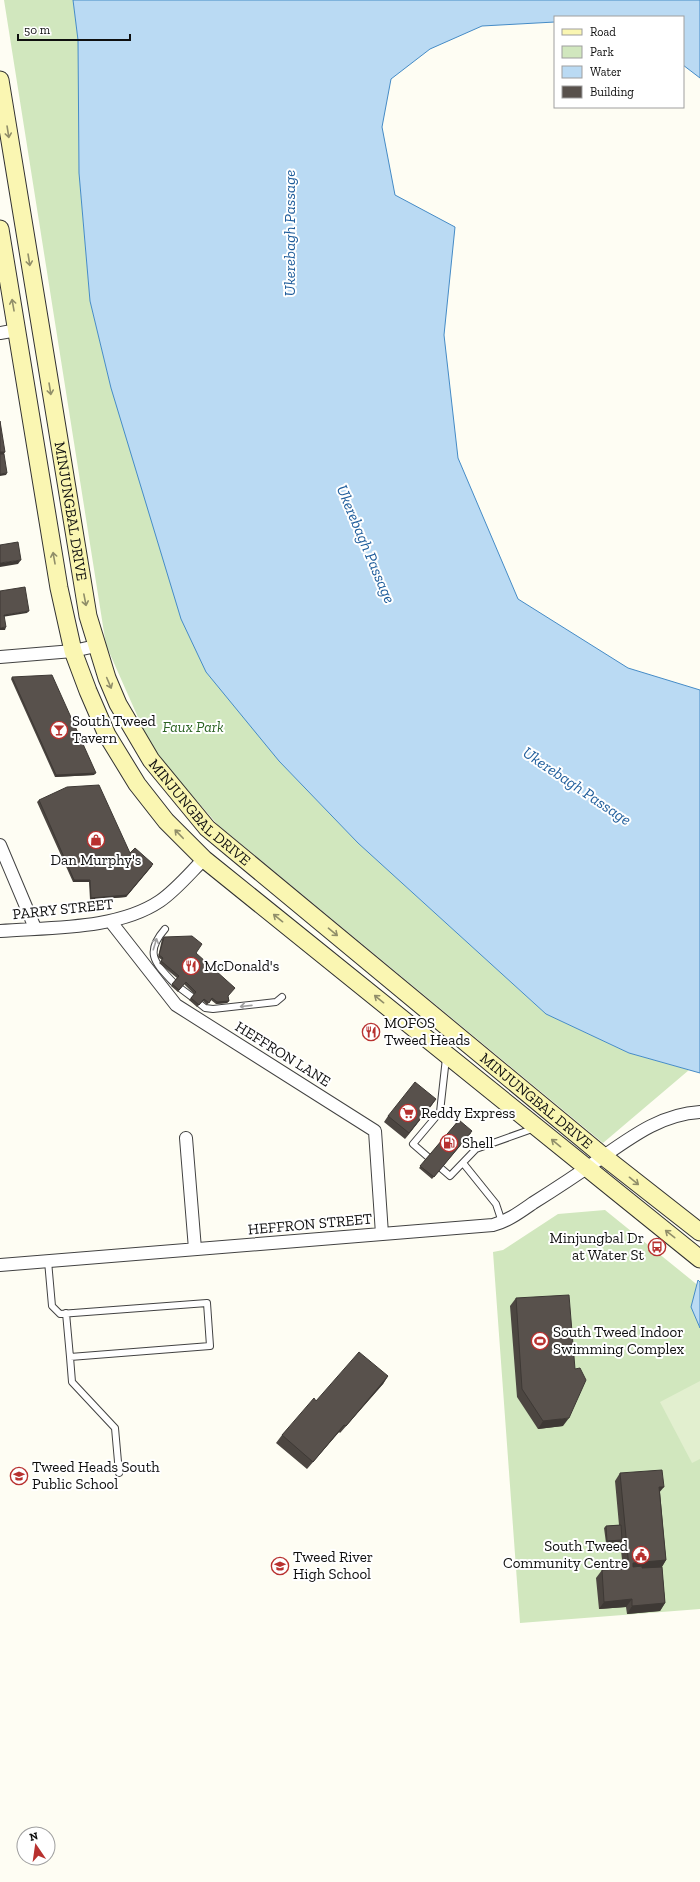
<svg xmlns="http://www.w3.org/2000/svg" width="700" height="1882" viewBox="0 0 700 1882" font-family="'Zilla Slab',serif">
<rect width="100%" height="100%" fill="#fefdf3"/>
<path fill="#d1e7be" d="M4 0H73L78 40 79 173 90 301 111 388 279 761 358 843 546 1014 629 1053 689 1070 603 1143 217 824 152 749 106 645Z
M605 1210 700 1287V1609L520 1623 493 1252 503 1250 558 1214Z"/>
<path fill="#e2efcf" d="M700 1381V1459L692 1463 660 1402Z"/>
<path fill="#badaf3" stroke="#458bc6" d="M73 0H700V78L683 65V17H555V22L482 26 430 49 391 79 382 127 395 195 455 227 444 335 458 458 518 599 628 668 700 690V1073L629 1053 546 1014 358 843 279 761 206 672 181 619 111 388 90 301 79 173 78 40Z
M698 1280 700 1282V1328L691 1307Z"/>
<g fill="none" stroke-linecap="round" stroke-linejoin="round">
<defs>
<path id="lane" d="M165 929C144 953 155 963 173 982
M180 988 192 997
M200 1004 205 1008 213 1009 276 1002 282 997
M446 1058 440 1112 413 1144 450 1176 476 1149 535 1128
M463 1163 496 1204 502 1222
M48 1261 52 1306 60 1314 207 1303 210 1346 70 1357 66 1313
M70 1357 72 1382 115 1428 119 1473"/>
<path id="street" d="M0 333 17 330
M0 657 73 651 96 646
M0 845 35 928
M111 922 176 1005 375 1131 382 1234
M0 931C50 927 117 930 160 901 176 890 190 873 204 859
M186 1138 195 1249
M0 1265 493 1225C508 1221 520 1212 533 1203 557 1188 581 1172 604 1156 634 1135 663 1114 700 1112"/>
<g id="secondary">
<path id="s1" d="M0 80 88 616 107 678 118 704 151 760 207 828 603 1156 700 1232"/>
<path d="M0 229 59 588 73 651 88 691 107 735 137 784 166 821 204 859 700 1259"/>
</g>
</defs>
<use href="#lane" stroke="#424242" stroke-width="8"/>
<use href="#street" stroke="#424242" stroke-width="14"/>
<use href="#secondary" stroke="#313131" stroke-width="19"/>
<use href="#lane" stroke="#fff" stroke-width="6"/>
<use href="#street" stroke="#fff" stroke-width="12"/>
<use href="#secondary" stroke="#faf6b2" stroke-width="17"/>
</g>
<path fill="#4c4641" d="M12 677 94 775 55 777 11 679Z
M39 800 130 853 152 866 126 897 90 900 89 882H73L37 802Z
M164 937 196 953 228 996 229 1001 227 1003 216 1004 211 1000 207 1005 203 1001 197 1007 189 1000 194 994 184 984 178 992 171 986 177 978 159 963 162 960 158 957 162 939Z
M436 1099 405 1139 384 1122 388 1116Z
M459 1120 471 1133 432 1179 419 1168Z
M516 1298 563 1426 538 1429 517 1397 510 1306Z
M388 1376 383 1384 340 1433 339 1432 307 1469 276 1443 282 1435 316 1401Z
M620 1473 660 1492 666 1560 662 1567 665 1603 660 1611 627 1614 626 1607 599 1609 596 1578 602 1570 623 1568 620 1542 606 1543 604 1528 606 1526 619 1525 615 1481Z"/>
<path fill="#3e3935" d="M0 452H5L3 456H0Z
M7 473 6 475 0 476V474Z
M21 560 18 564 0 567V563Z
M29 611 27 613 2 617 4 615Z
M6 627 5 630H0V628Z
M96 773 94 775 55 777 56 775Z
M152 866 126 897 90 900 91 898Z
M74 880H90L89 882H73Z
M229 1001 227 1003 216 1004 217 1002Z
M436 1099 432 1105 405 1139 409 1133Z
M388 1376 383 1384 340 1433 346 1426Z
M569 1418 563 1426 538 1429 543 1421Z
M344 1425 339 1432 307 1469 313 1462Z
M659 1487H664L658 1494Z
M622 1540 621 1542 606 1543 607 1541Z
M666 1560 661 1568 628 1571 633 1563Z
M632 1599 626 1607 599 1609 604 1602Z
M665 1603 660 1611 627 1614 632 1606Z"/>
<path fill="#58514c" stroke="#3e3935" d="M0 421 5 452H0Z
M0 454H4L7 473 0 474Z
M18 542 21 560 0 563V545Z
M25 587 29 611 4 615 6 627 0 628V591Z
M52 675 96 773 56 775 12 677Z
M99 785 130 853 135 848 153 864 127 895 91 898 90 880H74L39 800 67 787Z
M192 936 202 944 196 953 235 988 228 996 229 1001 217 1002 212 998 209 1003 204 999 199 1005 191 998 196 992 186 982 179 990 172 984 179 976 161 961 163 958 159 955 164 937Z
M415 1082 436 1099 409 1133 388 1116Z
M459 1120 472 1131 434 1177 420 1166Z
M569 1295 575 1369 580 1368 586 1380 569 1418 543 1421 522 1389 516 1298Z
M359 1352 388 1376 346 1426 344 1425 313 1462 282 1435 314 1398 316 1401Z
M662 1470 664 1487H659L666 1560 633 1563V1567L642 1566V1568L662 1567 665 1603 632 1606V1599L604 1602 602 1570 629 1568 620 1473Z
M621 1525 622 1540 607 1541 606 1526Z"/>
<defs><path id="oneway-shaft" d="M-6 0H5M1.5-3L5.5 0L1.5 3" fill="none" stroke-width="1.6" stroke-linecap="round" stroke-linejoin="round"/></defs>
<g stroke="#908e69">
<use href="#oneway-shaft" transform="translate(8 132) rotate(81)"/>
<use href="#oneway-shaft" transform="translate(29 260) rotate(81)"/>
<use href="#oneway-shaft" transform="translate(13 305) rotate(-100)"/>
<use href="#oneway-shaft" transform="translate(50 389) rotate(81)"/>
<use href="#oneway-shaft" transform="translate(54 558) rotate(-100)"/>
<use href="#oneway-shaft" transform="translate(85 600) rotate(79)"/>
<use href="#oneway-shaft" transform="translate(109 683) rotate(67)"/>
<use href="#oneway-shaft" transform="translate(179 834) rotate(-134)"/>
<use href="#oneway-shaft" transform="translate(278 918) rotate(-141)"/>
<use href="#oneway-shaft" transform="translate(333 932) rotate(40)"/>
<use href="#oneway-shaft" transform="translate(379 999) rotate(-141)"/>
<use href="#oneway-shaft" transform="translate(556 1143) rotate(-141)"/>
<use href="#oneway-shaft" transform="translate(634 1181) rotate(39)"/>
<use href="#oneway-shaft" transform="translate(670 1234) rotate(-142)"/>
</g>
<g stroke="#9f9f9f">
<use href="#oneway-shaft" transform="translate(155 944) rotate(-73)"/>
<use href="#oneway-shaft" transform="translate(246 1006) rotate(174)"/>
</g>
<defs>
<symbol id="bar-ring" viewBox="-11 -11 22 22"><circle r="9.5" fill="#fff" stroke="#b8312f" stroke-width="1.5"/><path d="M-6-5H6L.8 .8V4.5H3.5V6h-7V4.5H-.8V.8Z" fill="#b8312f"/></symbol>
<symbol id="shop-ring" viewBox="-11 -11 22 22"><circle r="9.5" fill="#fff" stroke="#b8312f" stroke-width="1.5"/><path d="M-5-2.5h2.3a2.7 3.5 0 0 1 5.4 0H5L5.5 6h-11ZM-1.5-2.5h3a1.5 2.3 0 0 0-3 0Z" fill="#b8312f"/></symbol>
<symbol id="restaurant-ring" viewBox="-11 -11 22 22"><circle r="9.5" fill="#fff" stroke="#b8312f" stroke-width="1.5"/><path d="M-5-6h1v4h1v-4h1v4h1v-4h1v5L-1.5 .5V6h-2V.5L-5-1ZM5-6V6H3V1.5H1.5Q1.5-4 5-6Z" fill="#b8312f"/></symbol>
<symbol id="supermarket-ring" viewBox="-11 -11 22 22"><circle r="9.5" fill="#fff" stroke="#b8312f" stroke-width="1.5"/><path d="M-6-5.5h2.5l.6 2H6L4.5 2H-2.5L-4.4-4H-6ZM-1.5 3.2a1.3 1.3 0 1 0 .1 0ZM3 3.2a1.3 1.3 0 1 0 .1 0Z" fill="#b8312f"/></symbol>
<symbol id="fuel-ring" viewBox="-11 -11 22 22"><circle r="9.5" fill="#fff" stroke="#b8312f" stroke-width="1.5"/><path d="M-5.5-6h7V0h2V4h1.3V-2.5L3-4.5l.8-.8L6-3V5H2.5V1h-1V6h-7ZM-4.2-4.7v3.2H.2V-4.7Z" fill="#b8312f"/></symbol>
<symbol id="bus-ring" viewBox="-11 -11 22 22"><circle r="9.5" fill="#fff" stroke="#b8312f" stroke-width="1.5"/><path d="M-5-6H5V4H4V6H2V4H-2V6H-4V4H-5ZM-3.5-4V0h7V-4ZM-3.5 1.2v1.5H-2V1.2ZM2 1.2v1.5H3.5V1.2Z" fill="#b8312f"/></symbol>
<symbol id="stadium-ring" viewBox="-11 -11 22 22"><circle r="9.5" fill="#fff" stroke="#b8312f" stroke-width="1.5"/><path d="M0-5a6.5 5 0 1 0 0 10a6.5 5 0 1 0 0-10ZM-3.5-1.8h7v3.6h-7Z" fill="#b8312f"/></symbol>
<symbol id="school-ring" viewBox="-11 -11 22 22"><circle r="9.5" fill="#fff" stroke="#b8312f" stroke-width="1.5"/><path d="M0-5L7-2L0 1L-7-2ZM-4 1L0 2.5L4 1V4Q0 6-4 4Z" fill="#b8312f"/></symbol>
<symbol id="civic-ring" viewBox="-11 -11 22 22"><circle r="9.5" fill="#fff" stroke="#b8312f" stroke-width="1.5"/><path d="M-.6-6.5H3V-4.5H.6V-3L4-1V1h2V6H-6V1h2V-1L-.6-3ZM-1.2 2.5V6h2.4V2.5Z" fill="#b8312f"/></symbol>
</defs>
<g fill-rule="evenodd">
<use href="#bar-ring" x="49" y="720" width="20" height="20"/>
<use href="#shop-ring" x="86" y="830" width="20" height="20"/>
<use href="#restaurant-ring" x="181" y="956" width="20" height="20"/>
<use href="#restaurant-ring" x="361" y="1022" width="20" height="20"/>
<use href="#supermarket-ring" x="398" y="1103" width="20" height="20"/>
<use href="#fuel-ring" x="439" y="1133" width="20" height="20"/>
<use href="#bus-ring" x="647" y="1237" width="20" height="20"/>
<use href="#stadium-ring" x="530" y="1331" width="20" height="20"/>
<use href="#school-ring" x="9" y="1466" width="20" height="20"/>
<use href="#civic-ring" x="631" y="1545" width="20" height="20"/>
<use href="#school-ring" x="270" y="1556" width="20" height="20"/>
</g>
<g text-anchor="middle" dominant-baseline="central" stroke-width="4" stroke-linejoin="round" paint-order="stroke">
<g font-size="15" fill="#0f0f0f" stroke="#fff">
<text stroke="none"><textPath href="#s1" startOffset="437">MINJUNGBAL DRIVE</textPath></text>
<text stroke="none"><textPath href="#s1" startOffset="773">MINJUNGBAL DRIVE</textPath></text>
<text transform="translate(63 909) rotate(-6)">PARRY STREET</text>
<text transform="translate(283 1054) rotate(32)">HEFFRON LANE</text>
<text stroke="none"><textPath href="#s1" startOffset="1217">MINJUNGBAL DRIVE</textPath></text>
<text transform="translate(310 1224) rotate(-5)">HEFFRON STREET</text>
</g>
<g font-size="15" fill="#0f0f0f" stroke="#fff" text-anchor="start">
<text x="72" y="721">South Tweed<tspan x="72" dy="17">Tavern</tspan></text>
<text x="96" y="860" text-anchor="middle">Dan Murphy's</text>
<text x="204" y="966">McDonald's</text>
<text x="384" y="1023">MOFOS<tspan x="384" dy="17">Tweed Heads</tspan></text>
<text x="421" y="1113">Reddy Express</text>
<text x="462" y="1143">Shell</text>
<text x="644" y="1238" text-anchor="end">Minjungbal Dr<tspan x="644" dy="17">at Water St</tspan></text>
<text x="553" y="1332">South Tweed Indoor<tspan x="553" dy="17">Swimming Complex</tspan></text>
<text x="32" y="1467">Tweed Heads South<tspan x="32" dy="17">Public School</tspan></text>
<text x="628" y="1546" text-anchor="end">South Tweed<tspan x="628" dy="17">Community Centre</tspan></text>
<text x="293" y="1557">Tweed River<tspan x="293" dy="17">High School</tspan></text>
</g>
<g font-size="15" font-style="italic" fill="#2c6423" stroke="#fff">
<text x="193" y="727">Faux Park</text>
</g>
<g font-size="16" font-style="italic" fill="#1f5d9b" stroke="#fff">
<text transform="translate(289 233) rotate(-90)">Ukerebagh Passage</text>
<text transform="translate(366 544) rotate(67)">Ukerebagh Passage</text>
<text transform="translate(577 786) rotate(34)">Ukerebagh Passage</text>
</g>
</g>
<rect x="554" y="16" width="130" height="92" fill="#ffffff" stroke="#9f9f9f"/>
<rect x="562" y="29" width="20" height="6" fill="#faf6b2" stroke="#9f9f9f"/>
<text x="590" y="36" font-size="12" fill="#0f0f0f">Road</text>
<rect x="562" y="46" width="20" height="12" fill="#d1e7be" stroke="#9f9f9f"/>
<text x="590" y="56" font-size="12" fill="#0f0f0f">Park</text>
<rect x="562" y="66" width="20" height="12" fill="#badaf3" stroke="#9f9f9f"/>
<text x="590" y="76" font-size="12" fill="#0f0f0f">Water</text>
<rect x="562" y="86" width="20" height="12" fill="#58514c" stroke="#9f9f9f"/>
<text x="590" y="96" font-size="12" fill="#0f0f0f">Building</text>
<g transform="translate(36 1846) rotate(347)"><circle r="19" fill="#ffffff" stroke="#9f9f9f"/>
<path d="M0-3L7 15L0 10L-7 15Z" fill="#b8312f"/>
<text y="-6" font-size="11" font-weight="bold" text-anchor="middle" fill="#0f0f0f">N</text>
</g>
<path d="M18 34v6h112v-6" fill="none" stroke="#0f0f0f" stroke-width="2"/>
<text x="24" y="34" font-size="12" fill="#0f0f0f" stroke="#ffffff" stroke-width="3" paint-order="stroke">50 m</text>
</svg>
